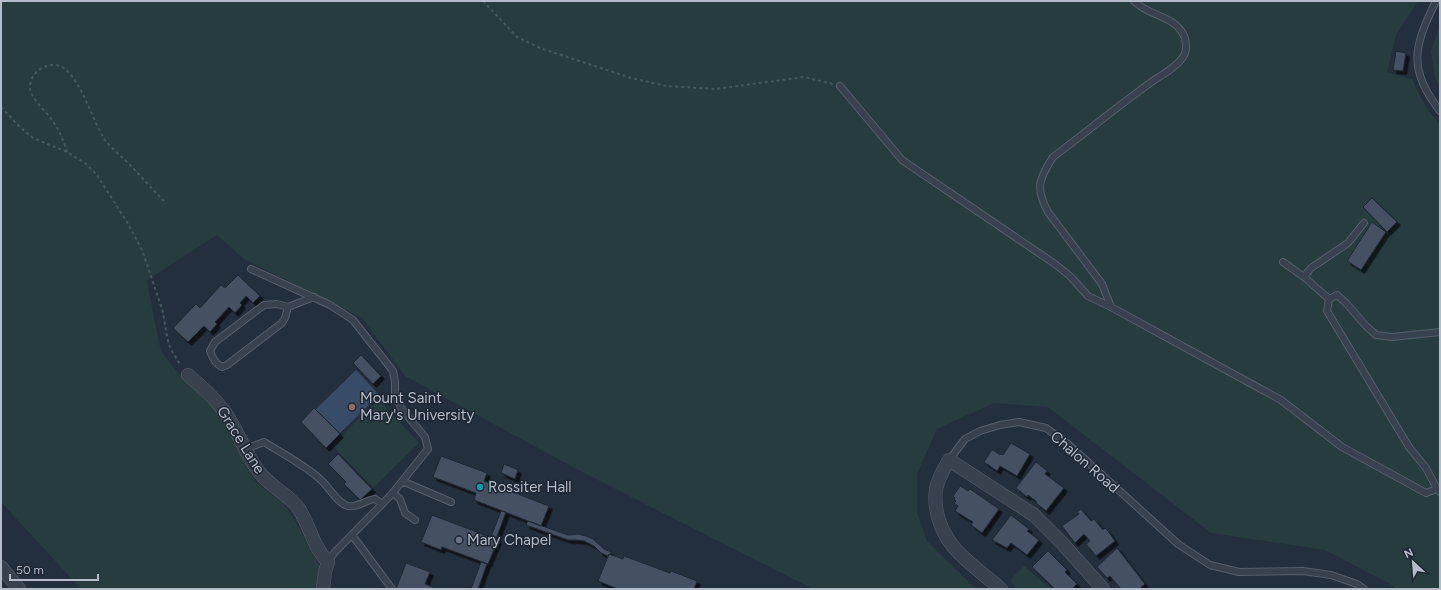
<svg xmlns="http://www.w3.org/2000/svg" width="1441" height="590" viewBox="0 0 1441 590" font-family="Figtree,sans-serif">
<defs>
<filter id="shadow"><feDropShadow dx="3.5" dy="3.5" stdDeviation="0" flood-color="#0009"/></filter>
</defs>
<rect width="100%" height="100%" fill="#242f3e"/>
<path fill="#263c3f" d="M1 1H1418L1396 35 1387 72 1412 79C1420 96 1427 111 1440 124V589H1396L1390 584 1325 550 1211 533 1048 407 994 403 937 429 917 474V512L927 541 976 589H813L586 474 405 376 362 318 244 259 217 235 147 280 155 324 161 351 176 371 214 405 220 413 248 470 256 482 283 503 294 519 321 569 319 589H81L1 502Z
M1440 26V87L1435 78 1431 51Z
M380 398 387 409 419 443 373 488 332 445Z
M1024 566 1051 589H1017L1010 580Z"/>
<path fill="#394c67" d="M356 370 379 395 339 434 315 410Z"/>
<path fill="#455162" stroke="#1f2835" filter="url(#shadow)" d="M1396 51 1406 53 1403 71 1393 70Z
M1372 198 1397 222 1387 232 1363 207Z
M1372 222 1386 232 1361 270 1347 261Z
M238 275 260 296 253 303 246 296 240 303 242 305 235 313 229 307 215 322 217 324 210 332 204 326 188 342 173 328 196 304 200 308 221 285 225 288Z
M361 355 381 376 373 384 353 363Z
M314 408 340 434 326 448 301 422Z
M1011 443 1030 454 1017 476 1000 466 997 471 984 462 991 451 993 450 1000 455 1001 454 1003 455Z
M338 454 372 489 360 500 344 484 346 482 328 464Z
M441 456 487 473 484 481 549 506 541 526 474 500 476 493 433 477Z
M1036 462 1047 471 1045 474 1064 488 1046 511 1036 503 1037 502 1028 495 1027 497 1016 488Z
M504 464 518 470 515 479 501 473Z
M960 486 968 491 970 489 999 509 982 533 971 525 973 522 955 511 958 506 954 503 956 501 954 500 955 498 953 496Z
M1081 509 1091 521 1094 519 1103 530 1105 528 1108 531 1115 541 1096 556 1086 544 1090 541 1084 534 1075 543 1062 526 1079 514 1077 512Z
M501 511 506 512 496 539 491 537Z
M432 515 498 540 488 564 442 547 441 550 421 542Z
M1011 515 1029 529 1027 531 1039 540 1027 555 1011 543 1007 548 992 540Z
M528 521 568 535 578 534 586 536 593 539 604 549 611 552V554H609L608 556 601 553 594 546 584 541 576 540H568L526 525Z
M1117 548 1145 584 1141 587 1142 589H1121L1110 576 1107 578 1097 567Z
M1048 551 1067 570 1065 572 1077 584 1072 589H1055L1032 567Z
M609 554 623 559 624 556 670 573 671 571 697 581 694 589H618L598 581Z
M481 562 487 564 478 589H471Z
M406 563 430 572 425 584 437 589H396Z"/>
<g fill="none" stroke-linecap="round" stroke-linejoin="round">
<defs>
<path id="service" d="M1436 1C1414 46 1407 69 1440 111
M840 86 902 160 1055 264 1070 276 1088 296 1111 307 1281 400 1342 447 1426 493 1437 489 1440 492
M1283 262 1304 277 1329 299
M251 269 330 305 353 320 393 371 395 382V394L401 408 425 437 428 449 391 495 334 553 328 562
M1304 277 1311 268 1348 243 1364 223
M288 307 285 318 282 323 227 365 222 367C216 364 212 357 210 351L215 342 264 305 277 304 288 307 314 297
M1111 307 1102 284 1048 212C1035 188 1039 179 1053 157 1085 133 1117 107 1150 83 1161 75 1175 69 1183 57 1187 52 1187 40 1183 34 1173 15 1148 16 1134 1
M245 449 264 442C283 454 305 465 321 480 329 487 338 504 348 506 358 508 365 500 375 499L382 504
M949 460 965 439 980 431 1000 425 1019 422 1046 428 1068 444 1178 544 1210 565 1239 572 1303 571 1331 575 1357 584 1364 589
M402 481 451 502
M1437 489 1426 468 1409 447 1327 311 1329 299 1337 295 1346 303 1366 326 1376 335 1392 337 1440 332
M393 493 400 499 405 513 415 520
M352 535 392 589"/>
<path id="minor" d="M188 375C202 387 216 399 226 414 239 432 245 454 259 472 270 487 289 494 299 509 310 526 313 547 328 562L325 572 323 589
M1 567 19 589
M1001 589C987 577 972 566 959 553 942 536 933 512 936 489 938 478 944 469 949 460L1034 515 1062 543 1103 589"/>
</defs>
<use href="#service" stroke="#565f6c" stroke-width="8"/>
<use href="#minor" stroke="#565f6c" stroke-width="14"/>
<path stroke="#44595c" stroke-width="2" stroke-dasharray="3 3" stroke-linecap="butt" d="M483 1 517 37 540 48 631 78 666 86 716 89 804 77 833 84
M1 107 20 127 33 138 67 152 85 163 97 175 127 222 142 250 163 312 167 337 170 348 181 366
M67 152C64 141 59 130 52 120 46 111 30 98 30 88 29 71 51 58 65 69 83 84 92 120 105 140 112 149 121 156 129 164 141 176 152 189 164 201"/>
<use href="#service" stroke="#38414e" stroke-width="6"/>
<use href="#minor" stroke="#38414e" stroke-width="13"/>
</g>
<circle fill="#8d6e63" stroke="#1d2633" stroke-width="1.5" cx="352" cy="407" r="4"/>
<circle fill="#0f9aa8" stroke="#1d2633" stroke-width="1.5" cx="480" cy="487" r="4"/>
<circle fill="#6b7280" stroke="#1d2633" stroke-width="1.5" cx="459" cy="540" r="4"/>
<g text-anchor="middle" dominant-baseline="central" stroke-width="3" stroke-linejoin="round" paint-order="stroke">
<g font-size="15" fill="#b4bcc9" stroke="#1d2633" text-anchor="start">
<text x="360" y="398">Mount Saint<tspan x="360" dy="17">Mary's University</tspan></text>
<text x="488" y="487">Rossiter Hall</text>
<text x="467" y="540">Mary Chapel</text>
</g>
<g font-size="15" fill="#b4bcc9" stroke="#1d2633">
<text transform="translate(241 440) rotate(58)">Grace Lane</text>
<text transform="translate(1085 462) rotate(41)">Chalon Road</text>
</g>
</g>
<rect width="1441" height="590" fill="none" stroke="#b4bcc9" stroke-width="4"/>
<g transform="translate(1413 562) rotate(334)" stroke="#1d2633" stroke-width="3" paint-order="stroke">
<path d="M0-3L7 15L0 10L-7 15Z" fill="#b4bcc9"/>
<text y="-6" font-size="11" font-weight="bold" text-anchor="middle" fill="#b4bcc9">N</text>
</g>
<path d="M10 574v6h88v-6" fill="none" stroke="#b4bcc9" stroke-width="2"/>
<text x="16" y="574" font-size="12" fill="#b4bcc9" stroke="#1d2633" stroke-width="3" paint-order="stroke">50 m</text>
</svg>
